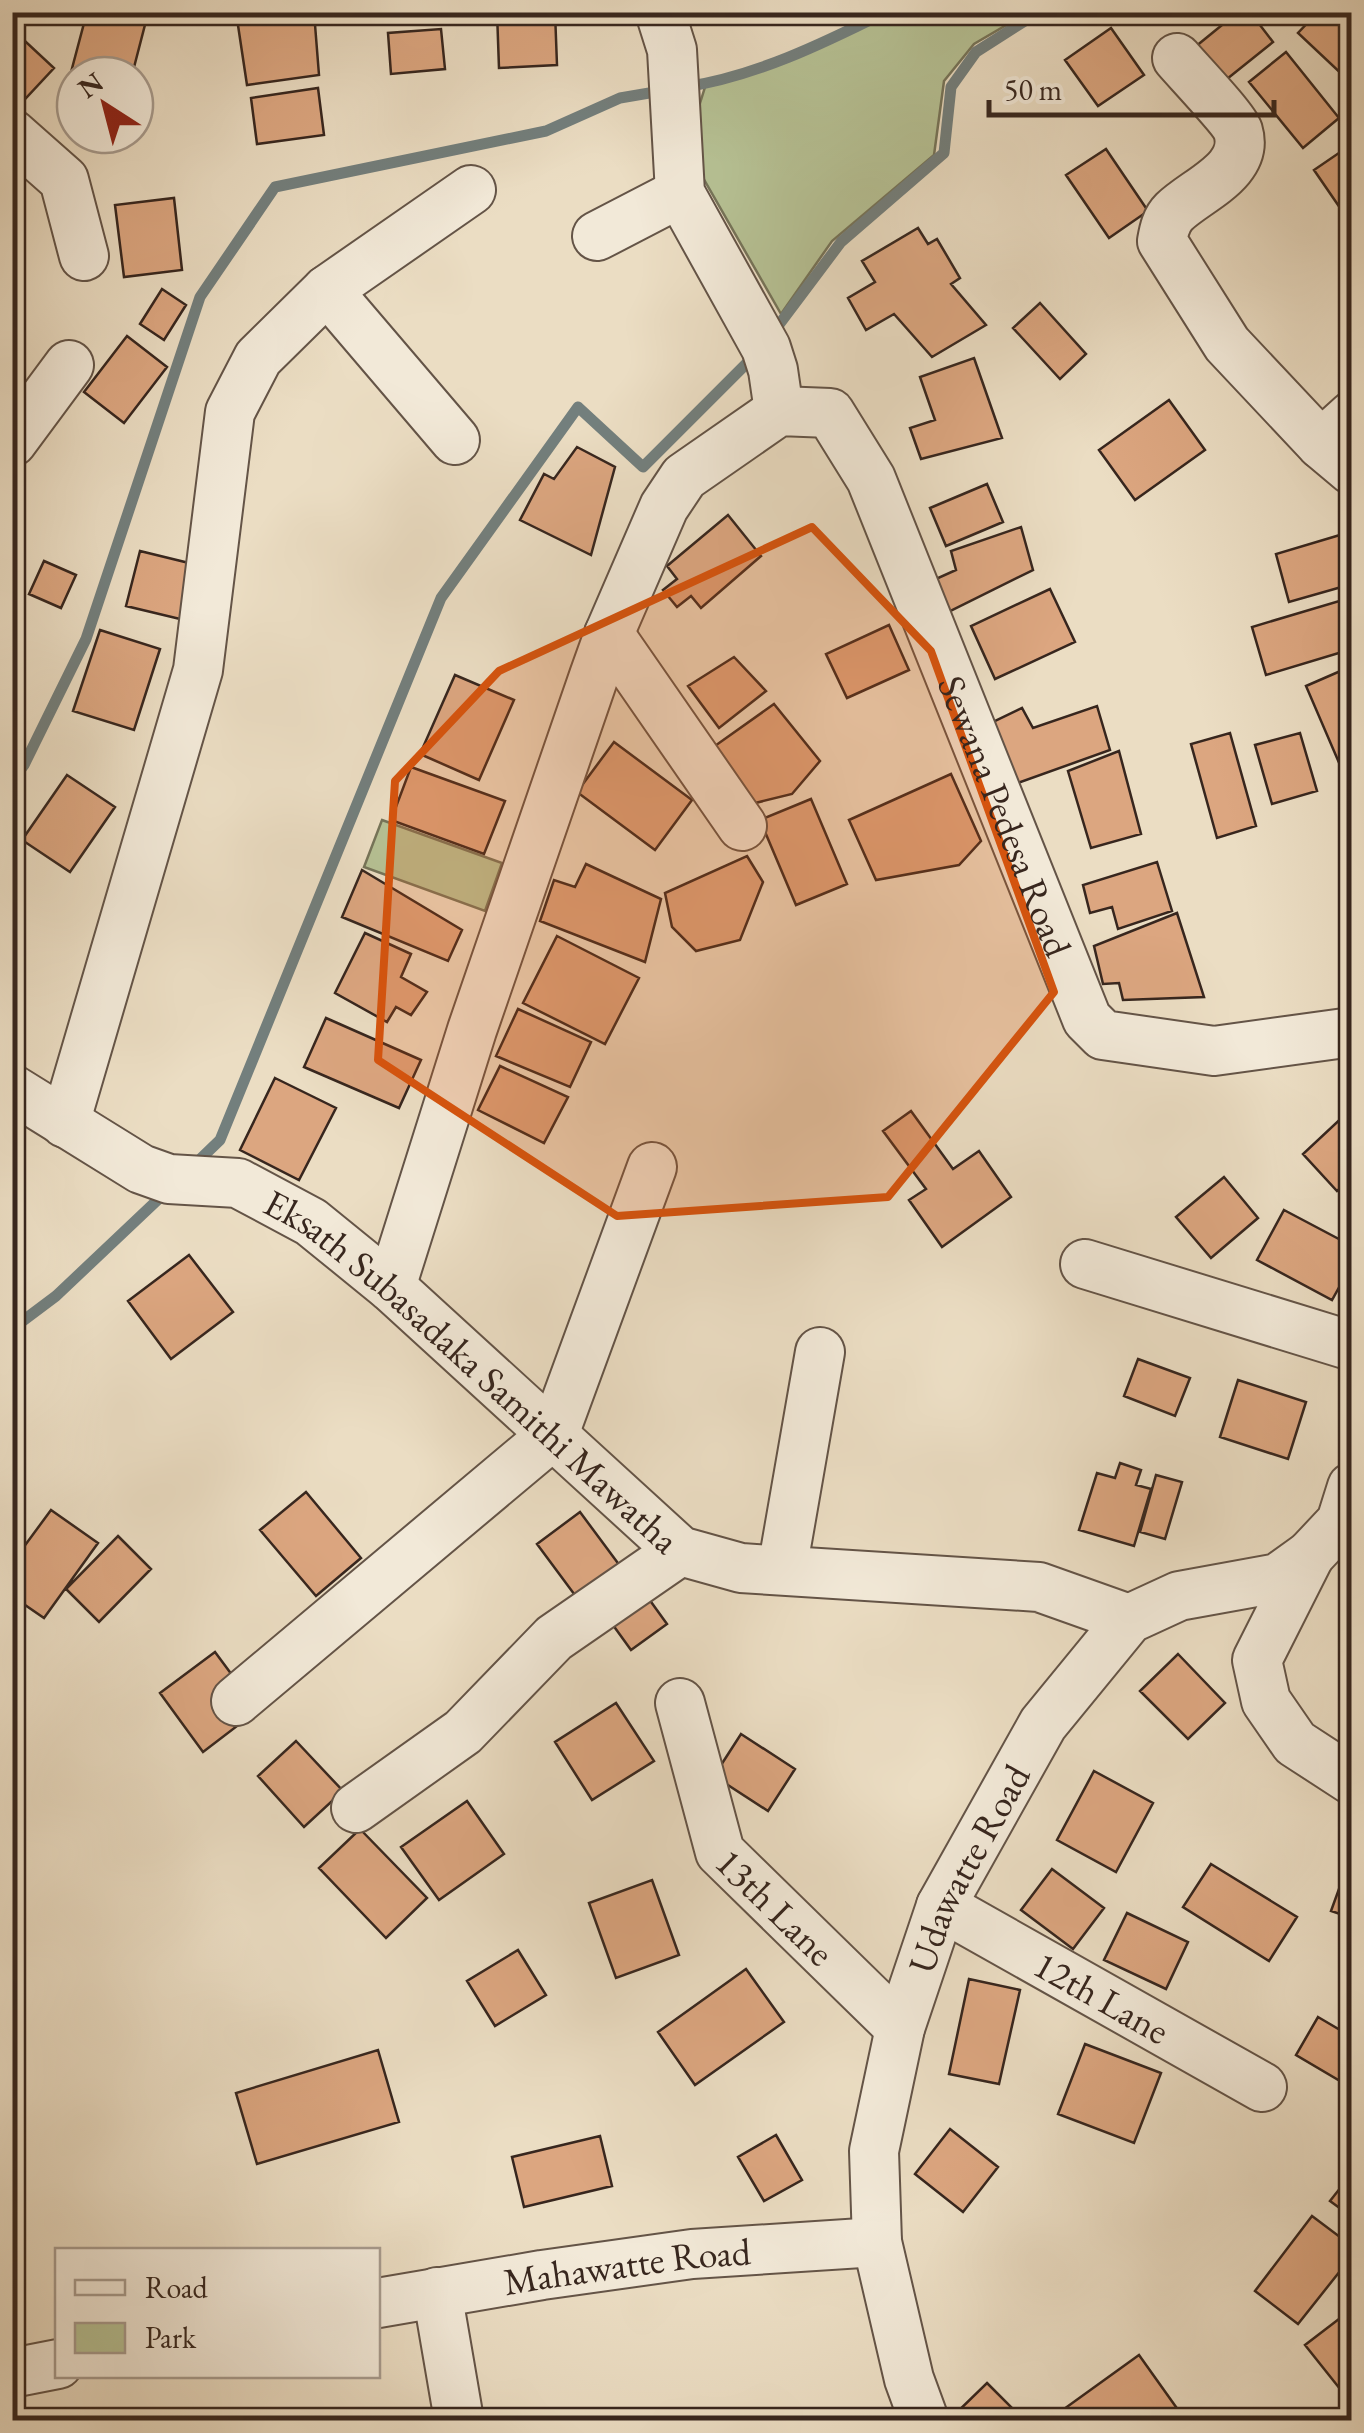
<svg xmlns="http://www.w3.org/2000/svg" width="1364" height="2433" viewBox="0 0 1364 2433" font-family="'EB Garamond',serif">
<rect width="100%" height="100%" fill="#ebddc3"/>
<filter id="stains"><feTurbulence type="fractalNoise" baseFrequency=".002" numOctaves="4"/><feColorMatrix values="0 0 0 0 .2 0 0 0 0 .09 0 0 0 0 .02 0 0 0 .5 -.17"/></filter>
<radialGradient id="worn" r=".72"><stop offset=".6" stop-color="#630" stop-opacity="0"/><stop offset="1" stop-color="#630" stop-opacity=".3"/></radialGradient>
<path fill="#b6c194" stroke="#767459" stroke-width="2.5" d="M886 13H1027L974 44 944 81 934 155 832 241 781 314 686 148 706 84 810 50Z
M382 820 502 863 485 911 364 867Z"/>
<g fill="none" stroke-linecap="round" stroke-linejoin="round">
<path stroke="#737f7d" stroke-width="11" d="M685 87C756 76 822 44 886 12
M772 334 841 242 944 153 951 87 976 52 1039 12
M12 781 24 765 86 639 200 297 275 187 546 131 620 98 661 91
M191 1168 220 1140 441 598 578 407 643 467 754 356
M12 1329 56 1296 167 1191"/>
</g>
<path fill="#dca680" stroke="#37261e" stroke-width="2.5" d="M87 12H132L147 17 132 75H75V93L66 91Z
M236 12H314L319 75 247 85Z
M497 12H555L557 65 499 68Z
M1238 12H1250L1273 42 1212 91 1184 56Z
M1318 12H1352V76L1348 80 1298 33Z
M1111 28 1144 75 1098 106 1065 60Z
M12 29 54 68 12 113Z
M441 29 445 69 391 74 388 33Z
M1286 52 1339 118 1303 148 1249 82Z
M318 88 324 135 257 144 251 98Z
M1352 144V215L1347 218 1314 170Z
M1106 149 1148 211 1109 238 1066 175Z
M174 198 182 270 124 277 115 205Z
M918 228 928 244 937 239 960 278 951 284 986 325 932 357 894 314 866 330 848 298 875 282 862 261Z
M162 289 186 305 164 340 140 324Z
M1040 303 1086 354 1060 379 1013 328Z
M127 336 167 367 124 423 84 392Z
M974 358 1002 438 921 459 910 428 935 420 920 377Z
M1169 400 1205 450 1135 500 1099 450Z
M577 447 615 467 591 555 520 520 544 474 554 479Z
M987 484 1003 522 946 546 930 508Z
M728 515 761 556 701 608 691 596 677 607 663 590 677 579 667 566Z
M1021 527 1033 570 936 618 918 587 956 570 951 551Z
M1350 532 1352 584 1289 602 1276 554Z
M140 551 193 564 180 619 126 606Z
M44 561 76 575 61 608 29 594Z
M1050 589 1075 642 995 679 971 626Z
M1346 599 1352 618V649L1266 675 1252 627Z
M889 625 909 670 847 698 826 654Z
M100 630 160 649 134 730 73 711Z
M734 657 766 691 719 728 688 686Z
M1352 666V760L1340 765 1306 686Z
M455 675 514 700 479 780 420 754Z
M774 704 820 761 792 794 747 805 712 748Z
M1097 706 1110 750 1012 785 989 724 1022 708 1033 728Z
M1230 733 1256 826 1217 838 1191 744Z
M1300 733 1317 791 1272 804 1255 745Z
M614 742 692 800 655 850 577 792Z
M1119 751 1141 834 1091 848 1068 771Z
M411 767 505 801 484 854 391 820Z
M951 774 981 841 959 865 876 880 849 820Z
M67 775 115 807 70 872 22 840Z
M811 799 847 884 796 905 760 820Z
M747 856 763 882 740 940 696 951 672 927 665 893Z
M1157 862 1172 911 1118 929 1112 907 1090 913 1083 885Z
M586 864 661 899 645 962 540 921 554 880 575 887Z
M362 870 462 930 448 961 342 917Z
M1177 913 1204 997 1123 1000 1119 983 1103 984 1094 946Z
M365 933 411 954 401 977 427 992 411 1015 396 1007 387 1022 335 993Z
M557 936 639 978 605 1044 523 1003Z
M518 1009 591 1042 570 1087 496 1056Z
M326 1018 421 1060 399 1108 304 1067Z
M500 1066 568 1097 544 1143 478 1110Z
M275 1078 336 1108 299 1180 240 1150Z
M911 1111 953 1169 979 1151 1011 1197 942 1247 909 1200 926 1189 883 1131Z
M1349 1111 1352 1114V1178L1337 1191 1303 1154Z
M1224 1177 1258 1218 1211 1258 1176 1217Z
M1284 1210 1352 1246V1264L1332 1300 1257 1260Z
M189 1255 233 1312 171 1359 128 1301Z
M1138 1359 1190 1378 1175 1416 1124 1396Z
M1238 1380 1306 1402 1288 1459 1220 1437Z
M1120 1463 1141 1470 1136 1485 1151 1489 1134 1546 1079 1530 1097 1473 1115 1478Z
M1156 1475 1182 1482 1165 1539 1140 1532Z
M306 1492 361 1558 316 1596 260 1530Z
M51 1510 98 1543 44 1618 12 1596V1540L23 1548Z
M580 1512 626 1574 583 1606 537 1544Z
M118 1536 151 1569 99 1622 66 1589Z
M641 1588 667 1624 631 1650 605 1614Z
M215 1652 258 1710 203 1752 160 1693Z
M1178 1654 1225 1703 1188 1739 1140 1691Z
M616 1703 654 1761 592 1800 555 1742Z
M741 1734 795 1769 768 1811 714 1776Z
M296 1741 343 1791 304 1827 258 1776Z
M1094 1771 1153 1803 1116 1872 1057 1840Z
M467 1801 504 1854 439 1900 401 1847Z
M360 1829 427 1898 386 1938 319 1868Z
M1211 1864 1297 1917 1269 1961 1183 1907Z
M1052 1869 1104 1908 1073 1949 1021 1910Z
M1344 1875 1352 1878V1918L1331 1911Z
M652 1880 679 1955 616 1978 589 1903Z
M1127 1913 1188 1942 1166 1989 1104 1960Z
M518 1950 546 1995 495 2026 467 1981Z
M746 1969 784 2022 695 2085 658 2032Z
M969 1979 1020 1990 999 2084 949 2074Z
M1318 2017 1352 2037V2088L1296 2055Z
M1085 2044 1161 2073 1134 2143 1058 2114Z
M378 2050 399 2122 257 2164 236 2093Z
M950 2129 998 2167 963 2212 915 2174Z
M776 2135 802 2180 764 2201 738 2157Z
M600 2136 612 2186 524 2207 512 2157Z
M1352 2173V2217L1330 2201Z
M1312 2216 1352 2246V2256L1298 2324 1255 2291Z
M1352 2309V2404L1305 2345Z
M1139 2355 1176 2407 1157 2420H1072L1064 2409Z
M987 2383 1023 2419 949 2420Z"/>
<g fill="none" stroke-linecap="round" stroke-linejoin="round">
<defs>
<g id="minor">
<path d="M660 12 672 50 680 193 766 348 773 370 779 411"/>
<path d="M1177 58C1188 71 1234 119 1238 131 1250 171 1196 190 1174 212 1166 220 1164 230 1162 241L1227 344 1321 444 1352 470"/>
<path d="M12 134 64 180 84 256"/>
<path d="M597 236 680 193"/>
<path d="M327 290 455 440"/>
<path d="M12 442 69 365"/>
<path d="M1321 444 1352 416"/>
<path d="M609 634 742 826"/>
<path id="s1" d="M12 1089 141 1169 169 1179 238 1183 311 1222 391 1287 680 1551 741 1568 1039 1587 1129 1619"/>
<path d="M65 1123 198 670 230 412 258 358 327 290 471 190"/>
<path d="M1085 1264 1352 1346"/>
<path id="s2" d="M391 1287 472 1030 594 676 609 634 664 507 684 477 779 411 830 413 871 479 1087 1019 1103 1035 1214 1051 1352 1032"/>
<path d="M1310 1555 1257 1660 1266 1701 1295 1743 1352 1780"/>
<path d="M782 1570 820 1352"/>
<path d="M236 1701 554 1434 652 1167"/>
<path id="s3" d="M680 1703 720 1852 900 2028"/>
<path d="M356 1808 463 1732 554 1638 680 1551"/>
<path id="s4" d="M941 1906 1262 2087"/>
<path d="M437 2292 459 2420"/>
<path id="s5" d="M378 2303 542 2275 692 2254 877 2242"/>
<path d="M12 2373 58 2364"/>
<path id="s6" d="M924 2420 909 2379 877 2242 874 2151 900 2028 941 1906 1043 1724 1129 1619 1179 1596 1278 1578 1310 1555 1341 1522 1352 1487"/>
</g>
</defs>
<use href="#minor" stroke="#645447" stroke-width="52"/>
<use href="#minor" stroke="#f2e9d8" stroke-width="48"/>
</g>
<path fill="#d6540e" fill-opacity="0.2" stroke="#d6540e" stroke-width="8" stroke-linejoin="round" d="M812 527 931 651 1054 992 888 1197 617 1216 378 1060 395 781 499 671Z"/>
<g text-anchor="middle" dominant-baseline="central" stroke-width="9" stroke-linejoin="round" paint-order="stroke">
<g font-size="38" fill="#37261e" stroke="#f2e9d8">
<text stroke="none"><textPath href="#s2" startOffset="1470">Sewana Pedesa Road</textPath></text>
<text stroke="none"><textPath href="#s1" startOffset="552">Eksath Subasadaka Samithi Mawatha</textPath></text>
<text stroke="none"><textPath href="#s6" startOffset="575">Udawatte Road</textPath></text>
<text stroke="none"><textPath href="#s3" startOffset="232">13th Lane</textPath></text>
<text stroke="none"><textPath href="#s4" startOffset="185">12th Lane</textPath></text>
<text stroke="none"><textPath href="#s5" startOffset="252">Mahawatte Road</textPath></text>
</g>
</g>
<rect width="1364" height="2433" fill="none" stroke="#ebddc3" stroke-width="50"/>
<rect x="15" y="15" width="1334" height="2403" fill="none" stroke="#37261e" stroke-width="5"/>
<rect x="25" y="25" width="1314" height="2383" fill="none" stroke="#37261e" stroke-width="2.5"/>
<rect x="55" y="2248" width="325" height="130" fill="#f2e9d8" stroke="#a79b8e" stroke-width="2.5"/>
<rect x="75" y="2280" width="50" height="15" fill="#f2e9d8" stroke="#a79b8e" stroke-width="2.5"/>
<text x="145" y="2298" font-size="30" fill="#37261e">Road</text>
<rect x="75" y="2323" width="50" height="30" fill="#b6c194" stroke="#a79b8e" stroke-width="2.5"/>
<text x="145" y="2348" font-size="30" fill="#37261e">Park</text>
<g transform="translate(105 105) rotate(324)"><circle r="48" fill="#f2e9d8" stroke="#a79b8e" stroke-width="2.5"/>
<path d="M0-8L18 38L0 25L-18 38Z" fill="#8f2418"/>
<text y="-15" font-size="28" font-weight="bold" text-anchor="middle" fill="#37261e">N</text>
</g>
<path d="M989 100v15h285v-15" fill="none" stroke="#37261e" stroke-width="5"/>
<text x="1004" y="100" font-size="30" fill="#37261e" stroke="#f2e9d8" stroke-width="8" paint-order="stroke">50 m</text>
<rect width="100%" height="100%" filter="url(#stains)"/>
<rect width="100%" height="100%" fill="url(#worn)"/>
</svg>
